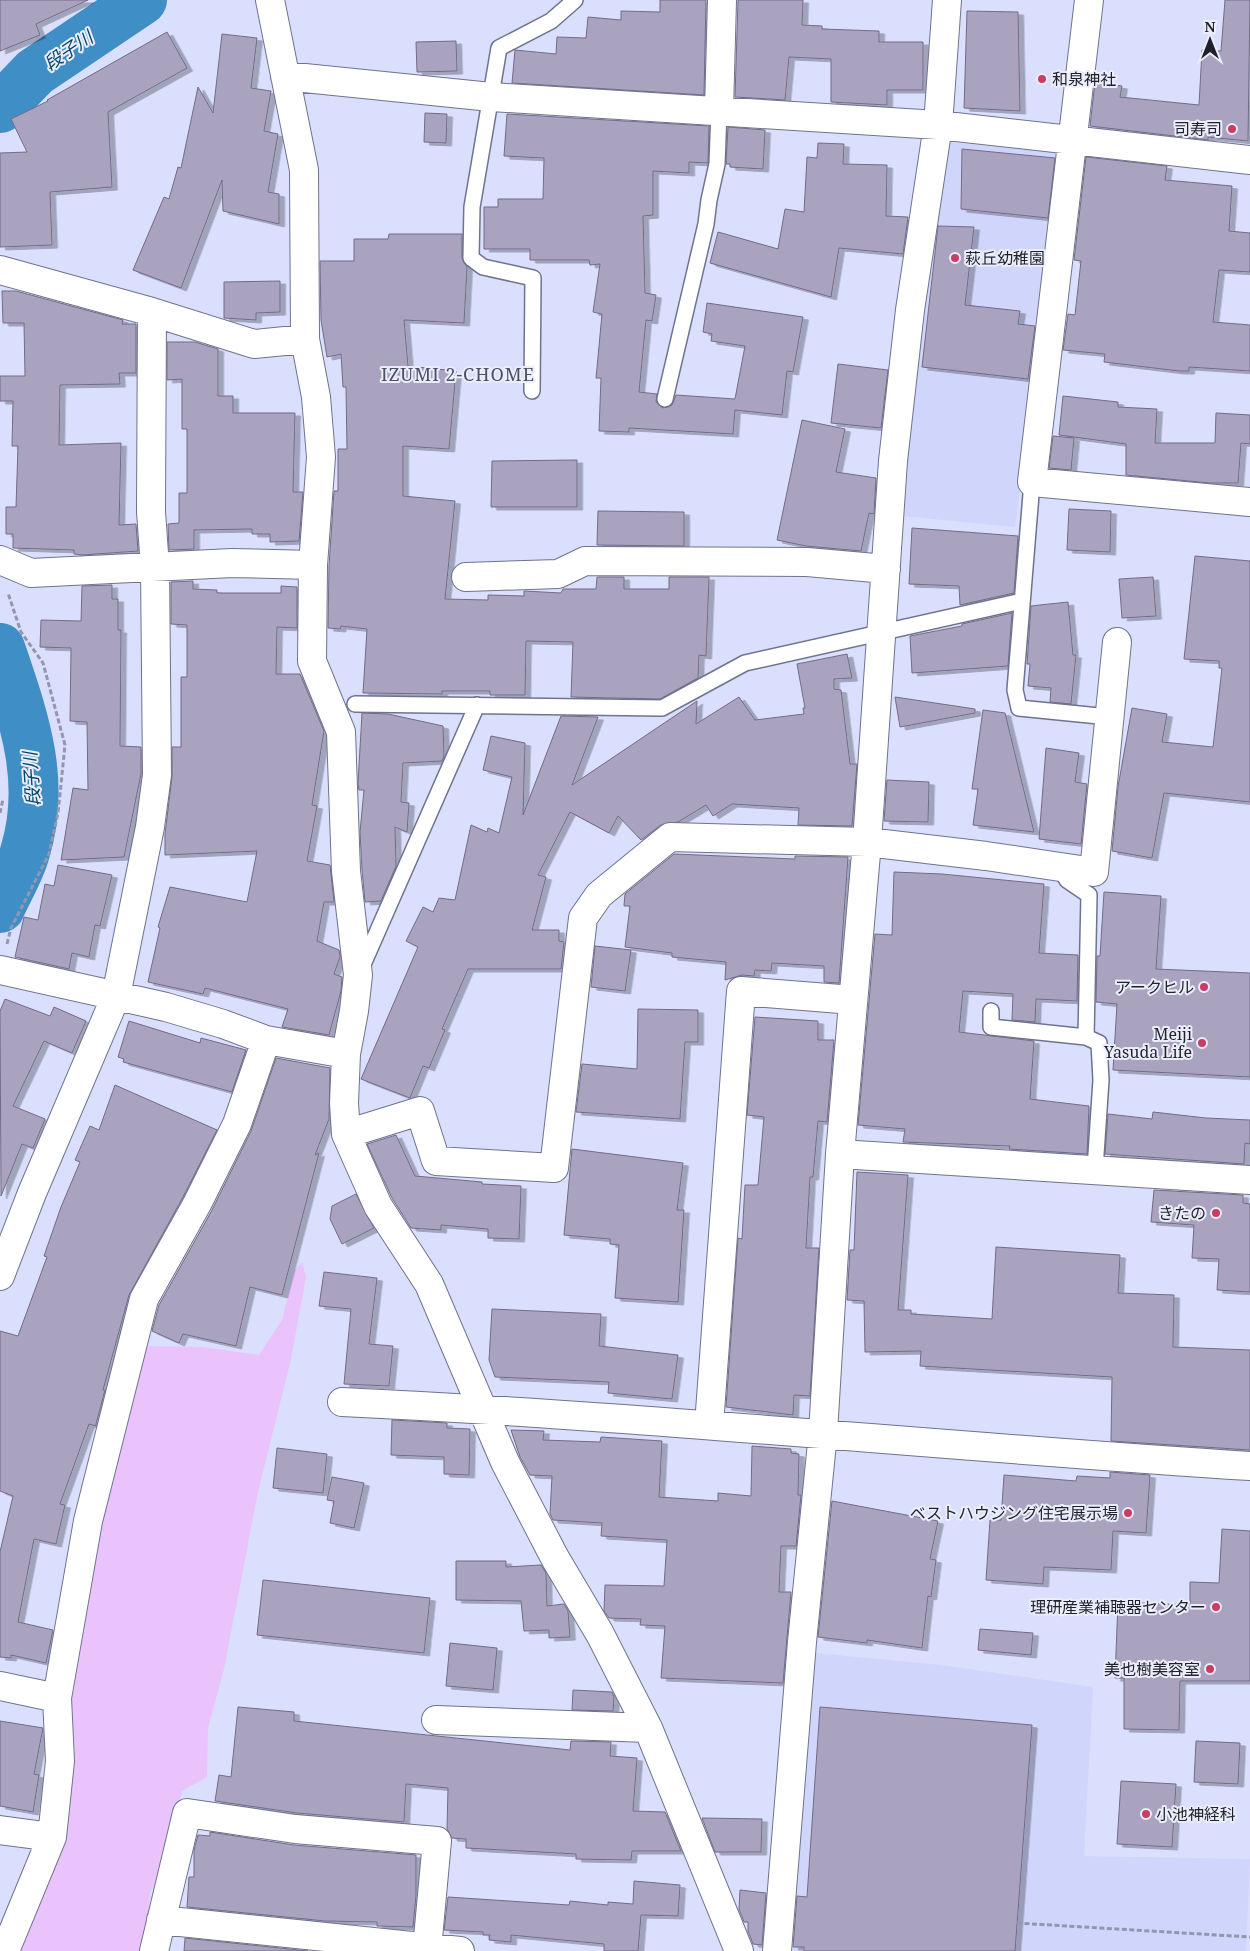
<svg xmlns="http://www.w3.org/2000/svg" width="1250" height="1951" viewBox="0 0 1250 1951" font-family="'Noto Serif','Noto Sans JP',serif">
<defs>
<filter id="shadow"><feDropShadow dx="5.5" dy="3" stdDeviation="0" flood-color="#0004"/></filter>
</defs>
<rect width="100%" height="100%" fill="#dadffe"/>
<path fill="#d0d5fb" d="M941 142 1064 152 1015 527 901 516 905 451Z
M806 1652 941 1665 1093 1687 1084 1856 1250 1859 1246 1951H794Z"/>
<path fill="#eac3fd" d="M302 1262 306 1277 291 1359 258 1492 224 1669 208 1728 207 1777 182 1791 169 1856 150 1893 145 1951H20L62 1846 75 1752 70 1677 107 1485 147 1346 202 1347 259 1355 282 1320 294 1271Z"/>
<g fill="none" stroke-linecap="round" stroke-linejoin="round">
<path stroke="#3f8ec5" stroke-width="50" d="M0 108 35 72 142 0
M0 648C23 716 47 780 25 852 20 871 8 890 0 908"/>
</g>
<path fill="#aaa3c0" stroke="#726b86" filter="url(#shadow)" d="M0 0H88L36 24 40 35 0 51Z
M660 0H706L704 95 512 83 515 50 556 54 557 37 586 38 588 17 621 20V11L660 12Z
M738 0H803L802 25 822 26V29L879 31V42H923V90H887V105L831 102V59L789 57 785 100 735 97Z
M1225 0H1250L1248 141 1208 137V140L1090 126 1095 82 1122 86 1120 97 1199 105 1202 50 1221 51Z
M967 11 1018 12 1020 111 964 108Z
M167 32 187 68 108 112 112 187 50 192 52 245 0 247V153L27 152 11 119 48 101 47 100Z
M222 34 257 38 251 88 271 91 264 131 278 134 268 192 279 194V224L223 211 222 180 181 288 133 270 164 197 169 199 178 167 181 168 198 87 213 113Z
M456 41 457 71 417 72 416 42Z
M425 113 447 114 446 143 424 142Z
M507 114 709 126 708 163 689 162V173L653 171V215L643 216 645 293 656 295 652 321 646 320 639 392 657 394 656 402 663 408 672 405 676 395 735 399 745 346 711 341 712 334 703 332 707 303 803 317 793 372 787 371 782 415 735 410 733 434 629 428V432L599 431 601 378H596L602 314 593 312 600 264 590 265 589 260H530V249H484V207H498V199H543L544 158 504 156Z
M728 127 765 130 763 169 730 167V164H726Z
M818 143 844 144 843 164 887 165 886 216 908 217 903 254 839 248 831 297 710 263 718 232 778 249 785 209 804 212 807 157 817 158Z
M962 149 1055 158 1048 218 961 209Z
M1086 157 1167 166 1165 180 1232 186 1229 231 1250 233V272L1219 270 1213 322 1250 325V371L1189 367V371H1179L1104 362 1105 354 1063 350 1068 314 1075 315 1081 261 1074 260Z
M938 226 974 227 965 305 1020 311 1018 324 1035 326 1028 379 922 367Z
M389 234H462V258L467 267 464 323 404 320 408 366 456 371 449 449 403 446V496L455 501 445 599 488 600V595L524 596V591L561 593 563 589H596L597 577H624V589H669V577H709L706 656 699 655 698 678 660 699 571 697 573 642 526 641 525 695H490V691H442V694L363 693 367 629 341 626 340 629 328 628 329 566 334 491H338V449H347L346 387H343L341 354 327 357 321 320 320 261H354V239H388Z
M280 281V312L256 313V320L224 318V282Z
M2 291H16L123 320 122 324H136V373H119L120 384 60 385 59 445 121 443 119 525 136 524 138 551 82 555 74 554V550L13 548V534H6V507H16L18 446H12L13 401H0V376H25L24 323H3Z
M167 342H195L218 349V396H233V413H295L293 492H303L299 541 270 542V534H252V529L194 530V549L169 550 168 524 179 523V493H187V429H182V379L167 380Z
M838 364 888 370 881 428 831 423Z
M1063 396 1118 402V407L1157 409 1155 443H1215L1216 413 1250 415V444L1241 443 1238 483H1210L1126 475V444L1059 435Z
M802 420 845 429 836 472 876 478 874 514 869 513 861 551 806 546 777 540Z
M1053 436 1074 438 1071 470 1049 468Z
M577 460V507H491L492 461Z
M1069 509 1111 511 1110 552 1067 550Z
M598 511 684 512V546L597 545Z
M912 528 1018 536 1014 593 960 605 959 586 909 584Z
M1195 556 1250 561V802L1164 793 1152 858 1112 851 1118 787 1132 708 1167 714 1162 742 1213 747 1222 668H1219V661L1184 659Z
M1153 577 1156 616 1122 618 1119 579Z
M193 581V589L217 590V593H281V586L297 587V628L277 627 276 674H300L324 731 312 805 317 806 307 861 330 865 334 902H324L317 941 339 950 340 957 334 974 342 977 341 991 329 1035 282 1027 288 1009 205 988 203 994 148 982 160 928 158 927 170 887 247 902 257 851 165 855V834L172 777V747H181V677H187V625L171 624V582Z
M112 585V599H118V630H121L120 746 141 747V774L124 857 61 860 73 788 88 790 87 722 70 721 71 648 40 647 41 620 81 621 82 586Z
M1068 602 1073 655H1076L1071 704 1050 702 1051 688 1028 686 1030 664H1027L1031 606Z
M1012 613 1008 666 912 673 910 636 962 626V624Z
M847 654 852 678 834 679V689L841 690 850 764H857L852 826 798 825 799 808 732 804 713 816 706 805 678 822 661 825 641 840 618 816 609 833 570 812 538 875 546 877 532 930H559V941L564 942 561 969H468L442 1029 445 1030 429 1068 423 1066 410 1098 361 1079 418 947 406 941 423 907 433 912 439 898 455 900 471 825 487 832 488 828 499 833 512 777 483 770 491 736 525 743 523 815 561 716 598 717 572 785 697 701 696 724 739 697 755 720 804 714 803 708H805L797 664Z
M895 697 975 709V713L900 727Z
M983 710 1005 713 1034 832 973 825 978 789H972Z
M362 713 388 714 443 726 444 756 442 761 403 763 401 802 409 803 407 832 395 827 396 866 381 901 365 902 362 870 360 832 364 790H359L358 784Z
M1046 748 1079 753 1075 782 1087 784 1081 844 1039 839Z
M887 780 929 782 928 822 884 821Z
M674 854 795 859V856L848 857 839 983 824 982V966L772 963 771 971 755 970 754 976 742 975 725 980 726 962 672 957V953L625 947 630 906H624L625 894Z
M58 865 112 875 100 926 95 925 89 957 72 953 69 969 15 957 24 917 38 920 45 884 54 886Z
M894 872 942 874 1044 884 1039 953 1078 955 1077 1001 1036 999 1035 1022 1012 1020 1013 994 963 991 959 1032 1034 1041 1030 1099 1089 1106 1087 1154 1009 1149 1010 1146 903 1142 905 1129 858 1125 875 934 892 935Z
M1104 892 1161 896 1156 969 1250 973V1077L1113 1070 1117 1004 1096 1002 1097 956H1100Z
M595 946 631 950 625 991 591 987Z
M5 999 50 1016 54 1007 86 1021 72 1053 44 1041 13 1106 45 1119 33 1148 22 1144 1 1196 0 1011Z
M638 1009 698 1010V1042H685L680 1119 576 1112 582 1064 637 1069Z
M755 1017 818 1021V1040H834L827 1122 818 1121 813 1177H810L806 1248H819L810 1396 794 1395 793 1415 726 1407 738 1238 742 1239 745 1185H758L764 1117 747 1115Z
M129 1021 200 1043 201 1038 246 1050 232 1092 123 1062 124 1059 118 1057Z
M276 1058 330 1068 329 1119 315 1155 319 1153 282 1295 250 1287 236 1346 183 1334 179 1343 152 1331 159 1305 211 1212 251 1131Z
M115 1085 217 1130 183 1197 129 1295 103 1390H105L96 1424V1426L89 1424 60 1504 65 1505 56 1544 34 1539 18 1622 53 1630 46 1663 11 1655V1658L0 1657V1552L13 1496 0 1491V1331L18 1336 47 1257 44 1256 61 1207 80 1162 75 1160 90 1126 99 1130Z
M1153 1112 1206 1118 1250 1120V1144L1245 1143 1244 1164 1105 1154 1108 1114 1152 1119Z
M396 1135 415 1176 482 1182V1184L521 1186 519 1239 488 1238V1229L441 1225V1230L411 1228 392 1198 367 1144Z
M572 1149 683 1163 677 1210H684L678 1302 615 1298 619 1245 610 1244V1239L564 1235Z
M857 1172 908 1175 898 1310H911V1314L992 1319 996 1247 1120 1255 1118 1293 1174 1295 1173 1347 1250 1350V1450L1111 1441 1112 1377 920 1366 921 1351 865 1352 864 1301 847 1300 850 1250H854Z
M1154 1190 1243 1195V1203L1250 1204V1292L1217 1290 1219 1259 1192 1258 1194 1225 1151 1222Z
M356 1194 374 1228 342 1244 330 1219 332 1206Z
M324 1272 377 1278 369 1344 393 1346 389 1386 344 1384 351 1309 319 1306Z
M492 1309 601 1314 599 1346 678 1355 672 1399 608 1393 609 1382 495 1377 489 1360Z
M392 1420 447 1423V1428L470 1429 469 1475 444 1474V1457L391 1455Z
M511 1430 544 1431 543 1440 600 1442 601 1437 662 1441 659 1497 718 1501V1493L751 1496 752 1446 791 1449V1453L799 1454 798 1495H801L796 1546H781L779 1592H791L783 1683 661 1678 665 1626 640 1625 641 1619 609 1618 604 1611 605 1585 664 1586 667 1540 601 1536 602 1523 553 1520 550 1514 552 1476 530 1475 520 1457Z
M277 1448 327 1454 323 1493 273 1488Z
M1110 1472 1150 1475 1146 1533 1113 1531 1111 1570 1044 1567 1043 1584 986 1580 990 1520H1001L1004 1475 1076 1481 1077 1476 1110 1478Z
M332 1477 364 1483 354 1528 330 1523 334 1501 327 1500Z
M832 1501 938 1521 930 1559 936 1560 931 1597 928 1596 922 1648 867 1640V1643L818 1637Z
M1222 1529 1250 1531V1681H1180L1179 1730 1124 1729V1678H1115L1118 1602 1190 1605V1582L1219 1583Z
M456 1561H506V1567L541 1565 546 1573 547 1606 564 1604 568 1611 570 1637 549 1638V1630L524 1631 521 1601 456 1600Z
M263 1580 430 1598 424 1653 257 1635Z
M980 1629 1033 1633 1031 1655 978 1650Z
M450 1643 497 1648 493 1690 446 1686Z
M573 1690 612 1692 614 1697 613 1711 572 1710Z
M238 1707 294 1712V1721L570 1750 571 1741 611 1742 610 1756 637 1758 633 1811 665 1812 681 1851H632L631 1860 576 1859V1854L466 1848V1839L452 1838 447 1829 448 1788 406 1784 404 1822 297 1813 215 1801 219 1775 231 1777Z
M820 1707 1032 1725 1015 1951H804V1947H793L797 1896 807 1897Z
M0 1721 43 1728 34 1774 39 1775 33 1812 0 1806Z
M1196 1741 1240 1743 1238 1784 1194 1782Z
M1121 1781 1176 1784 1172 1847 1117 1844Z
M702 1818 762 1819 761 1852H715Z
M210 1832 294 1845 416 1855V1895L413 1927 377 1926V1922L325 1921 187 1907 189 1877H194V1850L198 1835 210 1836Z
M634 1881 680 1885 678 1916 641 1915 638 1951H604V1944L511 1935V1942L489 1940 490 1935H483V1932L444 1930 448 1897 569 1905 570 1901 608 1905V1902L633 1904Z
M740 1890 766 1893 762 1945 753 1944 748 1931V1922H744L739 1909Z
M185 1938 308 1951H184Z"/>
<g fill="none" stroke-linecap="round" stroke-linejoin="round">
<defs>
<path id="service" d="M532 391 533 278 483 267 471 258 472 207 499 48 551 21 575 0
M665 399 706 224 709 200 717 164 719 111
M1032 482 1015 690 1019 708 1109 717
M355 704 662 708 745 663 1022 601
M1060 868 1067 880 1089 895 1086 1037
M361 969 477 705
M991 1011V1027L1086 1037 1099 1043 1101 1080 1095 1169"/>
<path id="minor" d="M270 0 304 170 305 339 316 397 321 457 313 565 312 661 341 732 346 871 358 975 354 1011 346 1054 344 1103 346 1134 378 1206 429 1284 505 1462 555 1558 600 1634 648 1728 739 1951
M1089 0 1032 482 1250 502
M285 76 491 97 938 125 1250 160
M719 111 722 0
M0 270 152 312
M0 560 31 573 232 563 313 565
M466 577 558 574 585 561 807 562 886 569
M0 970 166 1007 223 1024 266 1040 346 1054
M346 1134 420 1111 436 1161 554 1168 583 918 599 895 670 837 867 842 986 856 1094 872 1117 642
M840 1154 1250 1180
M0 1276 32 1193 116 996 150 827 157 775 155 567 151 512 152 312 254 344 305 339
M342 1402C645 1416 947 1447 1250 1466
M709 1425 741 991 853 1000
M0 1686 57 1698
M436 1720 648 1728
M0 1830 52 1837
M161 1920 460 1951
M5 1951 52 1837 60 1761 57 1698 88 1521 144 1299 197 1204 237 1124 266 1040
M154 1951 187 1813 295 1829 437 1841 427 1949
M777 1951 802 1642 823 1433 840 1154 867 842 893 461 910 310 938 125 947 0"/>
</defs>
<use href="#service" stroke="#6f738e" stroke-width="18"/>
<use href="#minor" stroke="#6f738e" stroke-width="30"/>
<path stroke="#9397ae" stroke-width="3" stroke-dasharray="5 2.5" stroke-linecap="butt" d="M0 813 3 799
M7 944 11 928 49 854 58 813 65 745 43 663 21 632 8 593
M1017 1923 1250 1937"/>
<use href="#service" stroke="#fff" stroke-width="15"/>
<use href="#minor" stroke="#fff" stroke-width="28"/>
</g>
<g fill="#cb3c63" stroke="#ebeefa" stroke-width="2">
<circle cx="1042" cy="79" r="5"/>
<circle cx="1232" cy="129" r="5"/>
<circle cx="955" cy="258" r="5"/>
<circle cx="1204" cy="987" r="5"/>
<circle cx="1202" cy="1043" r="5"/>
<circle cx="1216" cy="1213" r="5"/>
<circle cx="1128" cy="1513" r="5"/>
<circle cx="1216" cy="1607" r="5"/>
<circle cx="1210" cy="1669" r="5"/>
<circle cx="1146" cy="1814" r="5"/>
</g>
<g text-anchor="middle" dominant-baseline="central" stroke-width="4" stroke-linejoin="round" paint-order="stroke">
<g font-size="16" fill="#1e202b" stroke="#ebeefa" text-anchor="end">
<text x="1052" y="79" text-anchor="start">和泉神社</text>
<text x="1222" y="129">司寿司</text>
<text x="965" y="258" text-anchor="start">萩丘幼稚園</text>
<text x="1194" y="987">アークヒル</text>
<text x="1192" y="1034">Meiji<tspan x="1192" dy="18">Yasuda Life</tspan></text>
<text x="1206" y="1213">きたの</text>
<text x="1118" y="1513">ベストハウジング住宅展示場</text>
<text x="1206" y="1607">理研産業補聴器センター</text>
<text x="1200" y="1669">美也樹美容室</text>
<text x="1156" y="1814" text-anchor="start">小池神経科</text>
</g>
<g font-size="18" font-style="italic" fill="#04456a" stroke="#ebeefa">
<text transform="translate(68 50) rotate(-34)">段子川</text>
<text transform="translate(31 779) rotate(-94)">段子川</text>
</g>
<g font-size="18" letter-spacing="1" fill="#4a4e67" stroke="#ebeefa">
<text x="458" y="374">IZUMI 2-CHOME</text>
</g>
</g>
<g transform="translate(1210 40)" stroke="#ebeefa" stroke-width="4" paint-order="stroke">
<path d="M0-4L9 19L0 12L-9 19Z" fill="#1e202b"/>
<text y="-8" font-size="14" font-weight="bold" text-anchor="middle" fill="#1e202b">N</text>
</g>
</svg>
